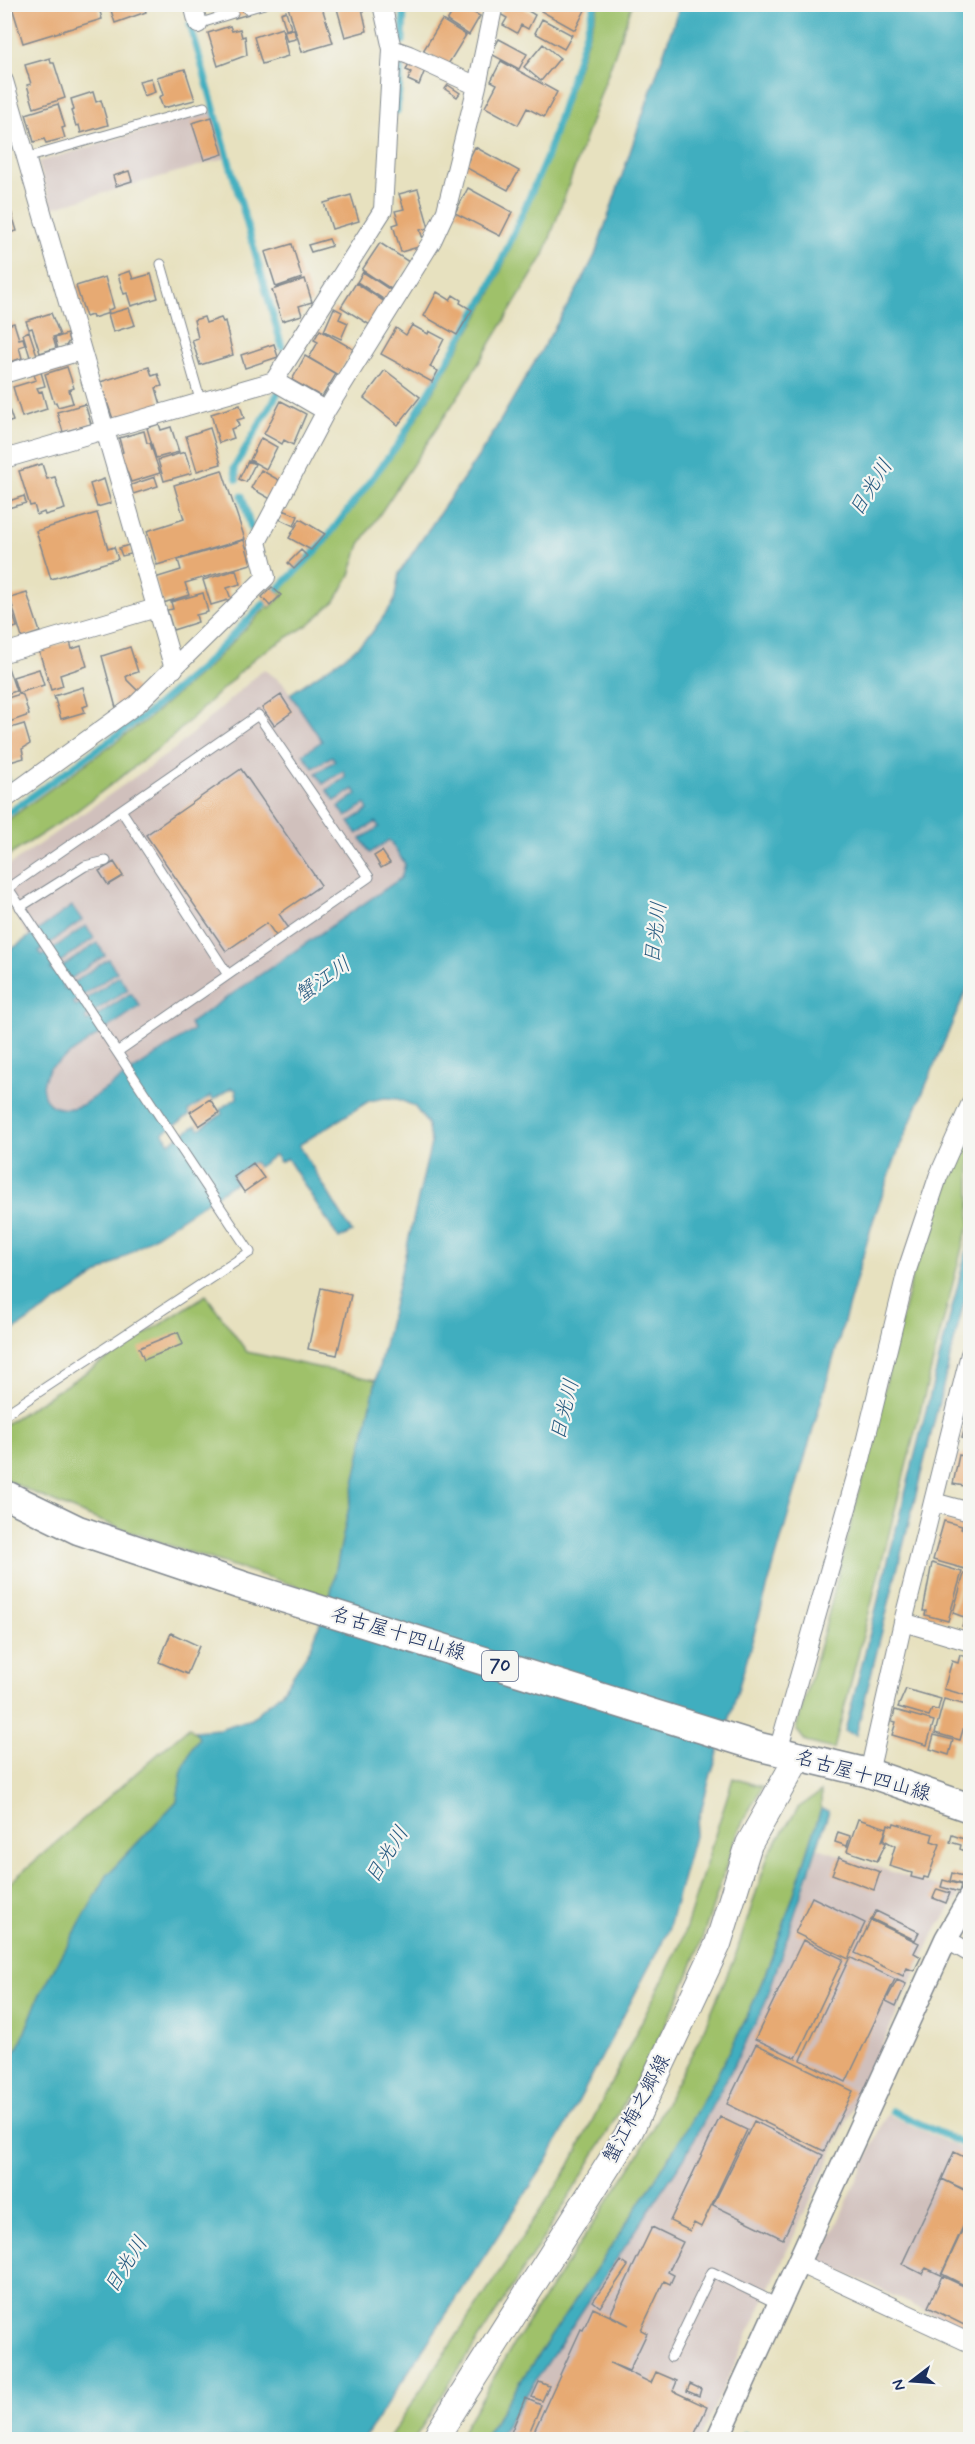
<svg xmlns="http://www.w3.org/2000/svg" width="975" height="2444" viewBox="0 0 975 2444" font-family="Mynerve,'Klee One',sans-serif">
<rect width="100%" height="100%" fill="#f6f6f2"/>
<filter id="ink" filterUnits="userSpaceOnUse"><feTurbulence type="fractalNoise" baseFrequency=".0167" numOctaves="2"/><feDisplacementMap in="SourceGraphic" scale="12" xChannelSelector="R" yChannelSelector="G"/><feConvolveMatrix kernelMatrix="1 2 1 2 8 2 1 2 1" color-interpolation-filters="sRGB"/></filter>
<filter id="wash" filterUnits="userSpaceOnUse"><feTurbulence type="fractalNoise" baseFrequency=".008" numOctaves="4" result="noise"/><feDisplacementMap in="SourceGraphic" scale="24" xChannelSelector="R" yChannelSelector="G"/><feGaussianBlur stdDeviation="1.35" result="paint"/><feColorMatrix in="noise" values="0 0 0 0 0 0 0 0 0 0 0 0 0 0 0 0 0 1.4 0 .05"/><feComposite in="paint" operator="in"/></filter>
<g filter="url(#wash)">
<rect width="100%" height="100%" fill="#e7e1bf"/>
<path fill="#d0c0bc" d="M212 111 226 158 52 208 38 162Z
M264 669 283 683 322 741 313 768 332 756 335 761 323 784 342 771 346 777 335 801 354 788 358 794 339 807 345 816 365 804 368 810 349 822 357 834 376 821 380 827 361 839 369 852 389 840 405 864V871L401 878 190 1023 194 1030 82 1105 70 1110H61L53 1106 45 1098 42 1091V1083L50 1068 140 1006 130 993 87 1023 85 1018 127 989 119 977 76 1006 73 1002 116 972 108 960 65 989 62 985 105 955 96 943 53 972 50 968 94 939 85 926 42 956 38 951 81 921 72 907 29 937 5 899 4 869 176 748Z
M818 1848 960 1894 933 1935 700 2439 497 2440 684 2158 731 2071 765 2004Z
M887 2114 970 2153V2332L820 2261Z"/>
<path fill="#9fc16b" stroke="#5d7864" stroke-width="1.5" d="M599 4 632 5 544 255 466 384 360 544 350 575 335 601 308 625 257 656 168 741 70 816 5 858V822L149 718 207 668 268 606 270 608 282 596 279 592 324 546 403 442 491 294 548 160Z
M970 1121V1224L964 1240 834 1749 806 1742 796 1729 826 1624 913 1273 949 1171Z
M206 1295 247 1352 376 1380 330 1597C221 1561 108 1531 5 1479L4 1425Z
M189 1727 200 1738 193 1746 182 1771 177 1801 108 1874 39 1996 19 2047 5 2064V1887Z
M733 1778 762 1787C754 1803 743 1818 737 1835 717 1889 703 1945 679 1997 605 2153 506 2295 414 2439H388L569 2167 681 1943Z
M821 1792V1809C796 1888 772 1969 734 2043 662 2183 567 2307 483 2439L457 2440 516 2340 636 2159 700 2038 736 1954 769 1853 798 1808Z"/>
<path fill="#41aebf" stroke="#2e6e8e" stroke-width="1.5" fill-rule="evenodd" d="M680 5H970V981L897 1154 873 1221 729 1721 711 1774 668 1931 547 2161 364 2439H5L4 2064 19 2047 39 1996 108 1874 177 1801 182 1771 193 1746 199 1738 195 1731 219 1729 251 1719 282 1692 311 1647 330 1597 376 1380 431 1143 427 1123 414 1106 398 1099 385 1098 369 1101 299 1145 352 1232 339 1239 287 1158 280 1162 275 1155 258 1167 254 1162 232 1176 236 1182 5 1336V954L72 906 82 920 39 951 42 956 86 926 94 938 50 969 54 972 97 943 105 955 62 985 64 989 108 959 117 972 73 1002 76 1006 119 976 128 989 85 1018 87 1022 131 993 140 1006 50 1068C32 1097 51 1117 82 1105L193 1030 190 1023 401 878 405 864 389 840 370 853 361 839 379 827 376 822 357 834 349 822 368 810 365 804 346 817 339 807 357 794 354 789 335 801 327 790 346 777 343 771 323 784 316 773 335 761 332 756 313 768 303 754 322 741 290 694 353 651 371 634 394 602 399 573 486 445 582 281 595 255ZM231 1088 236 1090 237 1098 220 1109 222 1114 199 1129 196 1125 169 1143 163 1133 190 1115 188 1111 211 1096 213 1100Z
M970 1237V1278L856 1735 845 1731Z
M821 1809 829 1811 765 2004 731 2071 684 2158 497 2439H483C567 2307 662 2183 734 2043 772 1969 796 1888 821 1809Z"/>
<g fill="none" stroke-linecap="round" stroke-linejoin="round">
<path stroke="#41aebf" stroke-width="7" d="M190 24 282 347
M403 41 404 4
M397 111 402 59
M237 479 234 468 278 393
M242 496 251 528
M277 590 319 548 399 443 488 292 546 159 595 4
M4 771 7 780
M4 816 148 713 202 667 264 603
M892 2111 970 2147
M744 2435 755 2440"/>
</g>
<g id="blocks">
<path fill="#e7aa73" d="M22 4H98L102 19 23 43 12 7Z
M109 4H144L146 12 115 23Z
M242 4H246L249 14 235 18 232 8Z
M295 4H321L333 43 302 52 288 7Z
M361 4 367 31 345 37 336 5Z
M457 4 480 16 469 35 447 21Z
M506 4H517L535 15 528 29 521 25 517 33 503 25 507 18 500 14Z
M545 4H588L575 30 541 11Z
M286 11 291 28 286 30 281 13Z
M542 19 572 35 564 49 535 33Z
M442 20 466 35 447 66 423 51Z
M230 26 232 31 240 29 242 37 245 36 247 55 218 66 208 33Z
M282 28 288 56 262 64 254 37Z
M294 29 296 39 287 41 284 31Z
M499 39 527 54 519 69 491 54Z
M543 44 560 58 541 81 524 67Z
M50 58 51 63H54L65 98 34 108 27 85 31 84 25 65Z
M501 61 557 92 544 117 527 108 518 125 485 107 497 84 491 81Z
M409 63 425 70 419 85 408 80 411 72 406 70Z
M185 69 195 100 163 108 159 97 163 95 157 77Z
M151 78 155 92 144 96 139 81Z
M448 85 460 93 457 97 445 89Z
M93 92 96 102 101 100 108 125 81 133 79 125 76 126 71 111 74 110 71 99Z
M58 104 65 127 62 128 65 138 46 143 44 139 34 142 26 114Z
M212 117 223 154 204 160 192 123Z
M475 147 519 171 508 190 465 167Z
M129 171 132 181 116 186 113 176Z
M468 188 512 212 500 236 455 213Z
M418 189 429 228 420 230 425 245 401 252 393 225 399 223 395 211 404 209 399 194Z
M351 195 359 221 332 229 324 203Z
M10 208 17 231 4 234V209Z
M329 239 332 246 311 252 308 245Z
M380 243 409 262 391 289 362 270Z
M292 244 302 278 276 287 265 252Z
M130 271 133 279 151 274 158 298 131 306 127 293 124 294 118 275Z
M363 272 392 291 386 301 357 282Z
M105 277 114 308 108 310 109 313 93 318 92 315 86 317 76 286Z
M305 279 312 302 299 306 302 315 282 321 272 290Z
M356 283 385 302 370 325 341 307Z
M437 292 450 300 453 295 461 300 460 303 472 310 457 335 424 316Z
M129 308 135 325 113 332 108 314Z
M334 308 342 312 339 319 348 323 341 339 324 331Z
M51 313 60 335 53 337 56 348 40 353 32 328 29 329 26 321Z
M204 317 206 323 221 318 223 322 225 321 233 355 200 365 192 340 198 338 194 320Z
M14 323 19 339 23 338 25 345 19 347 22 358 4 364V326Z
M412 325 428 334 429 331 444 339 430 367 438 371 432 382 381 354 396 328 406 335Z
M320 330 353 349 338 375 309 358 318 342 314 340Z
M29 331 37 355 30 357 23 334Z
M67 334 69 341 66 346 58 349 55 338Z
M274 344 278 357 245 368 241 355Z
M305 356 336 374 322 397 292 380Z
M67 367 74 388 69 390 73 403 58 407 56 402 54 403 45 374Z
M149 367 152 376 158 374 162 386 156 388 161 405 113 419 100 382Z
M385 370 420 397 398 425 364 398Z
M41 372 45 386 37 388 39 392 42 391 47 409 22 417 13 387 36 380 34 375Z
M4 394 13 421 4 424Z
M281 401 306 414 293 445 284 440 282 444 264 434Z
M85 404 91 424 63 432 57 412Z
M240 405 244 418 237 420 239 426 231 429 234 438 219 443 211 414Z
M159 424 161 430 171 427 179 452 156 458 147 428Z
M210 428 221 464 197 471 186 436Z
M144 431 147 443H150L160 473 131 482 120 453 123 452 119 438Z
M261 438 277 447 266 469 250 460Z
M185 452 192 473 164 481 158 460Z
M248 461 255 464 246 482 239 479Z
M42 464 47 479 55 477 65 509 45 515 44 512 37 515 34 505 30 506 19 471Z
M222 470 245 539 157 565 147 531 184 519 174 485Z
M261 470 284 483 274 501 251 488Z
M155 477 158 486 133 494 131 485Z
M104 479 111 503 97 507 90 484Z
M24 496 26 503 8 508 6 502Z
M283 510 298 516 294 526 279 519Z
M97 513 108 549 114 547 118 559 51 579 36 531Z
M300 519 325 534 311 550 289 538Z
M244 540 251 564 185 583 189 595 163 603 155 578 181 570 178 560Z
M129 545 131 554 122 556 119 548Z
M301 550 307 556 294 569 288 563Z
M236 570 240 584 227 588 231 599 211 605 203 580Z
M272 587 281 595 270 606 262 597Z
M27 593 40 632 22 638 10 598Z
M203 593 208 612 196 615 198 622 173 630 167 610 173 609 171 602Z
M10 606 17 627 4 631V608Z
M70 641 72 649 81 646 87 666 60 675 63 686 51 690 39 651Z
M130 647 138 672 126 676 127 680 139 692 116 708 102 656Z
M4 656 16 691 4 695Z
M39 669 44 685 18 693 13 677Z
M83 687 88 705 83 707 85 712 61 719 54 696Z
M20 694 23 695 29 715 4 724V699Z
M281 695 292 712 274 725 262 708Z
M24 724 30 744 22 749 24 758 10 762 4 743V730Z
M241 769 321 885 279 914 288 927 276 936 267 923 226 951 146 835Z
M382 851 390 863 381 868 374 856Z
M114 862 123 876 108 885 99 871Z
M210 1099 219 1113 199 1126 190 1112Z
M253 1163 264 1178 244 1192 234 1177Z
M321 1288 351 1295 337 1355 308 1349Z
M178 1332 183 1344 144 1360 139 1348Z
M970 1411V1441L962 1438Z
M965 1452 970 1453V1487L953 1484 959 1455 963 1456Z
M944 1521 962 1526 961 1529 966 1530 965 1535 970 1537V1548L965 1569 933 1560Z
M932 1563 962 1572 948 1621 925 1615 926 1611H923Z
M964 1574 970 1576V1629L962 1626 967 1611 964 1617 953 1613Z
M171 1633 199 1646 187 1674 159 1662Z
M960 1655 970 1658V1676L965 1695 944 1689 952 1661 958 1663Z
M906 1689 941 1699 938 1710 932 1709 929 1716 898 1707Z
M944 1699 970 1706 960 1740 935 1733Z
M895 1710 934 1721 927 1745 892 1735 896 1722 892 1721Z
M934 1735 953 1740 949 1755 930 1749Z
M858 1819 887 1828 882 1841 886 1843 877 1861 847 1851Z
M894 1823 933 1834 931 1841 940 1844 928 1878 924 1877 923 1880 911 1877 912 1873 889 1866 895 1846 884 1840 888 1824 893 1826Z
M838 1832 850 1836 847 1846 835 1842Z
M952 1835 970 1841V1853L960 1849 961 1845 950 1842Z
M839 1857 880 1872 874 1890 832 1874Z
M952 1873 966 1877 964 1885 950 1881Z
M943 1880 961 1885 959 1892 941 1887Z
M937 1889 950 1893 946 1903 933 1898Z
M812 1897 865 1923 849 1957 895 1979 846 2082 801 2060 849 1959 795 1933Z
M876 1911 919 1932 915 1940 872 1919Z
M871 1920 919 1943 914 1953 921 1957 914 1971 907 1968 903 1976 855 1953Z
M803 1940 843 1959 796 2058 755 2039Z
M897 1980 906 1984 896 2006 886 2001Z
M756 2044 853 2091 824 2151 727 2104Z
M720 2117 747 2130 701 2227 694 2223 690 2231 670 2221Z
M754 2121 823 2155 783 2239 713 2205Z
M954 2152 970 2160V2192L942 2179Z
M942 2179 970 2193V2211L941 2275 926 2268 922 2274 902 2264Z
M970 2214V2288L942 2274Z
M652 2227 683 2242 668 2272 674 2275 670 2284 664 2281 641 2330 647 2333 629 2371 610 2363 651 2383 656 2372 677 2381 673 2391 707 2407 692 2440H530L581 2329 583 2330 593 2308 629 2325 610 2315Z
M621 2261 628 2266 600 2307 593 2301Z
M942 2276 970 2289V2328L928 2307Z
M539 2382 549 2386 542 2401 532 2397Z
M690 2384 701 2389 699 2396 687 2391Z
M525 2398 541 2405 526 2440H508Z"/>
</g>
</g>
<g filter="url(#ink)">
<use href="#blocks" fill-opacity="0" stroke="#81888e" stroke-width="1.5"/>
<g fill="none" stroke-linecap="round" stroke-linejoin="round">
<defs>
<path id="service" d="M247 9 264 4
M198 24 233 13
M26 158 204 107
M161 264 201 403
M121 810 228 975
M8 888 258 715 369 877 117 1052
M20 907 85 866 106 861
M4 1415 250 1252 6 885
M671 2357 712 2272 778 2304"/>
<path id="minor" d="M193 4 198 24
M382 4 392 49 409 55 477 86
M4 81 174 669
M4 374 81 351
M274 381 383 210 392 49
M4 459 274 381 326 411 432 241 446 211 477 86 494 4
M4 653 156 608
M4 800 137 704 266 577 257 542 326 411
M970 1354 903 1622 970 1642
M933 1502 970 1512
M778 1751 861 1459 907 1270 938 1177 970 1105
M869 1773 903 1622
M946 1939 970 1953
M798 2263 970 2343"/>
<path id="tertiary" d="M717 2440 946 1939 970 1897"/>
<path id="secondary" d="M434 2440 630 2131 718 1944 749 1844 798 1757"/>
<path id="primary" d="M4 1494 78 1530 241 1585 760 1747 869 1773 970 1808"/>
</defs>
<use href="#service" stroke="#81888e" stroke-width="11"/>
<use href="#minor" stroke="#81888e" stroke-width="20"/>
<use href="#tertiary" stroke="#81888e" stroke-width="25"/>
<use href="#secondary" stroke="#81888e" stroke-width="28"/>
<use href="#primary" stroke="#81888e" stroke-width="31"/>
<use href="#service" stroke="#fff" stroke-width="9"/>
<use href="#minor" stroke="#fff" stroke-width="18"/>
<use href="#tertiary" stroke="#fff" stroke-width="22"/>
<use href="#secondary" stroke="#fff" stroke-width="26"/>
<use href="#primary" stroke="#fff" stroke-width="28"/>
</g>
</g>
<g text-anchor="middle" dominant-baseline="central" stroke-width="4.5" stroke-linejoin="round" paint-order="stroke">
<rect fill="#f6f6f2" stroke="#5d6b8a" stroke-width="1.5" x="482" y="1651" width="36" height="30" rx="4.5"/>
<g font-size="18" font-weight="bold" fill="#1b2f5e">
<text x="500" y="1666">70</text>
</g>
<g font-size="20" fill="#1b2f5e" stroke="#f6f6f2">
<text transform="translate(398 1634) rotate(17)">名古屋十四山線</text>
<text transform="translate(863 1776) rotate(16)">名古屋十四山線</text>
<text transform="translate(637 2109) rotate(-62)">蟹江梅之郷線</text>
</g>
<g font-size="21" font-style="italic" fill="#285b80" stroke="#f6f6f2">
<text transform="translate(871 488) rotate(-58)">日光川</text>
<text transform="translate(656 933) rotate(-83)">日光川</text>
<text transform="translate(323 980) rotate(-35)">蟹江川</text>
<text transform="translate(565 1410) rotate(-76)">日光川</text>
<text transform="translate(387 1855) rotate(-58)">日光川</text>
<text transform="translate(126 2265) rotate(-58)">日光川</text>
</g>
</g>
<rect width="975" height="2444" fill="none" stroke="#f6f6f2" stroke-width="24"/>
<g transform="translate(912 2381) rotate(253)" stroke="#f6f6f2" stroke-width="4.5" paint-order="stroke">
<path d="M0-4.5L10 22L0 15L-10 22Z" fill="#1b2f5e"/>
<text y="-9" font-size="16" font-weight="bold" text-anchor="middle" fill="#1b2f5e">N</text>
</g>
</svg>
